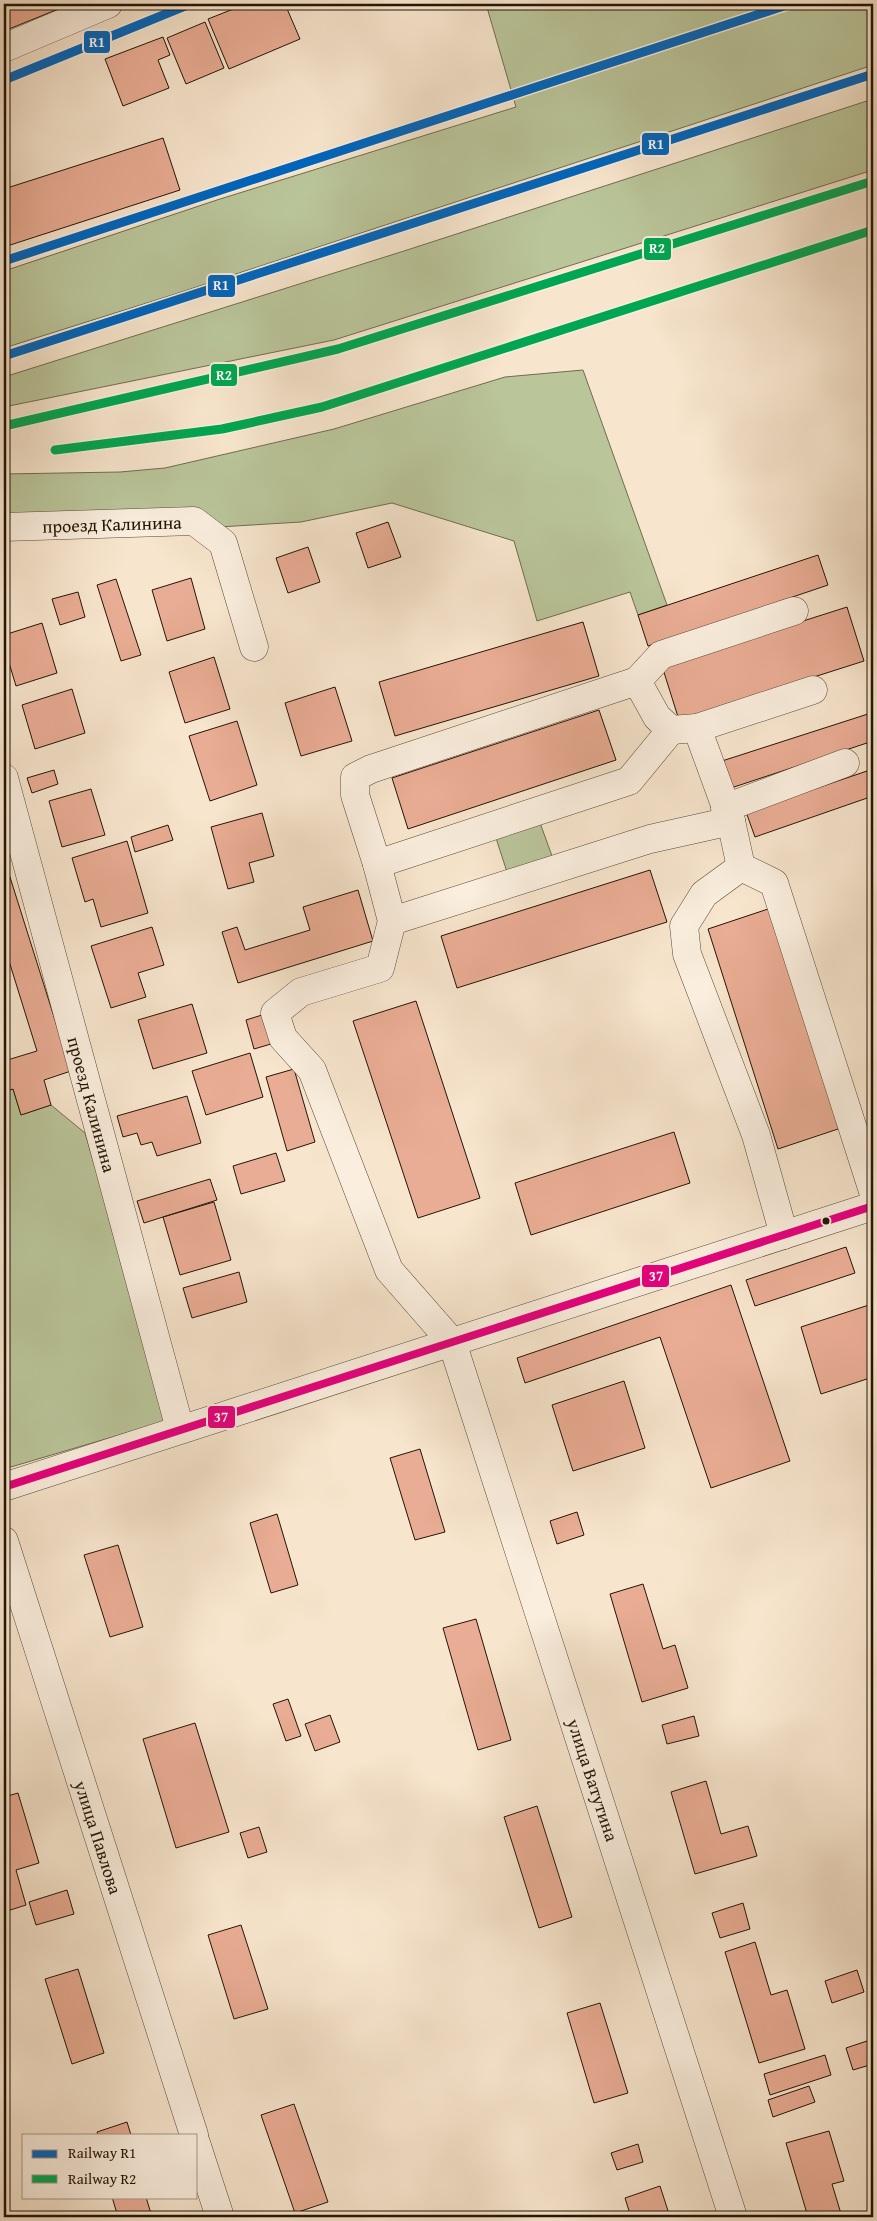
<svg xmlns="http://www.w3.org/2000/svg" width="877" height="2221" viewBox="0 0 877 2221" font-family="'Gentium Book Plus',serif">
<rect width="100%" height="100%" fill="#f7e5cd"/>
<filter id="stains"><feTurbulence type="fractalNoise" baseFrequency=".004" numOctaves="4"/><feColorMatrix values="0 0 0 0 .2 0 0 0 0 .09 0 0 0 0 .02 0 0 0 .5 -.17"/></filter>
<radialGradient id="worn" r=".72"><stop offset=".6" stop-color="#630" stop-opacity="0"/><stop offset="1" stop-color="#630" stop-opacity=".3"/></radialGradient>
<path fill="#bac59a" stroke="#6e6d4f" d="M486 4H873V65L169 296 4 348V271L217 200 516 107Z
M873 99V170L334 340 4 407V377L404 251Z
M583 370 667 605 638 615 630 592 537 621 514 541 392 503 301 522 186 529 4 533V474L120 472 165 468 334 429 505 377Z
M539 820 552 856 507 872 495 835Z
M13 1089 21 1115 51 1105 85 1133 170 1420 4 1469V1092Z"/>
<path fill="#e9ac94" stroke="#231504" d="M25 4H54L56 10 4 31V12Z
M246 4H285L300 39 229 69 208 19Z
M205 22 224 68 186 84 167 38Z
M163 37 170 55 158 60 169 88 123 106 105 59Z
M163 138 180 190 4 247V189Z
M388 522 401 557 368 568 356 533Z
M308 547 320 582 288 593 276 558Z
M818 555 828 585 648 646 638 615Z
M191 578 205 629 167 641 152 590Z
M116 579 141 655 121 661 97 585Z
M78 592 85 617 60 625 52 599Z
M847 607 864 661 679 720 662 666Z
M583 622 599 676 395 736 379 682Z
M42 623 57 673 16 686 4 646V635Z
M214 657 230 709 185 723 169 672Z
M335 687 352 741 301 756 285 703Z
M72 689 85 733 35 749 22 705Z
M599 710 616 760 408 829 392 778Z
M871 713 873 720V741L731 788 722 761Z
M237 721 257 785 210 801 189 736Z
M873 769V796L755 837 746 812Z
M54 770 58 784 32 793 27 778Z
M91 789 105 835 62 847 49 801Z
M262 813 274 856 249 863 254 882 228 889 211 827Z
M168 825 173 840 135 852 131 837Z
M127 841 148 913 101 927 93 899 85 902 72 858Z
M4 858 71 1071 44 1080 51 1105 21 1115 13 1089 4 1092V1061L37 1051 4 945Z
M650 870 667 922 457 988 441 936Z
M358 890 373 941 238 983 222 932 237 927 245 950 310 930 303 907Z
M774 907 844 1127 778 1149 708 929Z
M152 927 164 965 138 973 146 997 111 1008 91 946Z
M416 1001 480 1198 418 1218 353 1021Z
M192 1004 207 1053 153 1069 138 1020Z
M262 1015 271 1044 254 1049 246 1020Z
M250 1053 263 1097 206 1115 192 1071Z
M294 1069 315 1142 287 1151 266 1077Z
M187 1096 201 1143 157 1156 152 1142 141 1145 137 1133 123 1137 117 1116Z
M674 1132 690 1183 531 1235 515 1183Z
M276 1153 285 1181 241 1194 233 1166Z
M210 1179 217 1200 144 1223 137 1201Z
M214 1202 231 1260 180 1275 163 1217Z
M846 1247 855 1273 755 1306 746 1280Z
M239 1272 247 1302 192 1318 183 1288Z
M731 1285 790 1461 711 1488 660 1337 525 1383 517 1358Z
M872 1304 873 1377 821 1394 801 1327Z
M624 1381 645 1448 573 1471 552 1405Z
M420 1449 445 1532 415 1540 390 1458Z
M577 1512 584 1535 557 1544 550 1521Z
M277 1514 298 1585 271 1593 250 1523Z
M118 1545 143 1627 110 1637 84 1555Z
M643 1584 663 1649 675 1645 688 1688 642 1702 610 1594Z
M476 1619 511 1740 478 1750 443 1628Z
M288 1699 301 1736 286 1741 273 1704Z
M330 1715 340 1742 315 1751 305 1724Z
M694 1716 699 1736 667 1744 662 1725Z
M195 1723 229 1832 176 1848 143 1739Z
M706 1781 721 1834 748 1826 757 1856 695 1874 671 1792Z
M18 1793 39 1863 16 1870 26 1905 4 1912V1797Z
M537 1806 572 1917 539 1928 504 1817Z
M259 1827 267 1852 248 1858 240 1833Z
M67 1890 74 1914 36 1925 29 1902Z
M743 1903 750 1929 720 1938 712 1913Z
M241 1925 268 2009 234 2019 208 1935Z
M755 1942 771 1995 787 1990 805 2049 759 2063 725 1952Z
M78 1969 104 2053 72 2064 45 1979Z
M857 1970 864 1992 832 2003 825 1981Z
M600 2003 628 2093 594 2103 567 2013Z
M873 2039V2064L853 2070 846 2048Z
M825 2055 831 2075 770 2095 764 2074Z
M809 2086 815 2102 773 2117 768 2100Z
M294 2104 328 2202 295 2213 261 2115Z
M127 2122 131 2135H98L97 2132Z
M829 2131 844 2181 832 2184 842 2217H808L786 2143Z
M638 2144 643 2162 617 2170 611 2153Z
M660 2186 670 2217H631L625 2198Z
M112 2197H146L152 2217H118Z"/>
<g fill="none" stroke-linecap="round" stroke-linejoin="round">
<defs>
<g id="minor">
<path d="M4 48 108 4"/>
<path id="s1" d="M4 527 194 521 223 543 254 647"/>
<path d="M637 681 661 655 794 611"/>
<path d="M697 728 731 821 741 867 774 883 873 1191"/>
<path id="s2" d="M4 778 180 1429"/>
<path d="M725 808 845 763"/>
<path d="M377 864 629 781 671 730"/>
<path d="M741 867 704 894 684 926 687 954 756 1135 784 1235"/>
<path d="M392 921 650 839 731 821"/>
<path d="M4 1487 873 1206"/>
<path id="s3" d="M4 1541 194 2135"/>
<path d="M196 2143 220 2217"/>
<path d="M733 2217 452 1342 389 1270 312 1070 283 1038 275 1013 301 992 380 968 392 921 377 864 355 795V777L371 769 637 681 657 717 671 730 697 728 813 690"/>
</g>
</defs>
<use href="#minor" stroke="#584936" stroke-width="29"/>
<use href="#minor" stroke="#faeede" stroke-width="28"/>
<defs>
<path id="bus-1" d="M4 1487 873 1206"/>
</defs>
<use href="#bus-1" stroke="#faeede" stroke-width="11"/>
<use href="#bus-1" stroke="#e5007d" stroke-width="8"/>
<defs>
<path id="rail-1" d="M4 80 190 4
M4 261 790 4
M4 356 873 74"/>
<path id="rail-2" d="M4 426 338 349 873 181
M55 450 222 429 322 407 873 230"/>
</defs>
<use href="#rail-1" stroke="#faeede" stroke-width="12"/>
<use href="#rail-2" stroke="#faeede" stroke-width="12"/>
<use href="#rail-1" stroke="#0065bd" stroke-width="9"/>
<use href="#rail-2" stroke="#00a651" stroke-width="9"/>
</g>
<circle fill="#231504" stroke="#faeede" stroke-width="2" cx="826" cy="1221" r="4.5"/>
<g text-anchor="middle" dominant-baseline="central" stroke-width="4" stroke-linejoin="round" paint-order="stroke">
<g font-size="18" fill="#231504" stroke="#faeede">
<text stroke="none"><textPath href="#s1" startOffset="108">проезд Калинина</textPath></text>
<text stroke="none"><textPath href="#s2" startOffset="338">проезд Калинина</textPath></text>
<text transform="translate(593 1780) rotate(72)">улица Ватутина</text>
<text stroke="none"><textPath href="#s3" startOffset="311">улица Павлова</textPath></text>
</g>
</g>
<g stroke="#faeede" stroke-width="2">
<rect x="83" y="30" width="28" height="24" rx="5" fill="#0065bd"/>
<rect x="641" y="132" width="29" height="24" rx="5" fill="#0065bd"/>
<rect x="643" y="237" width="29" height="24" rx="5" fill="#00a651"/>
<rect x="207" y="274" width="29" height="24" rx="5" fill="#0065bd"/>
<rect x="210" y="363" width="28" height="24" rx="5" fill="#00a651"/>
<rect x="641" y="1264" width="29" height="24" rx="5" fill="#e5007d"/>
<rect x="207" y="1405" width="29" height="24" rx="5" fill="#e5007d"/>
</g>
<g font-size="14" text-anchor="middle" font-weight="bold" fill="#fff">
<text x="97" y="47">R1</text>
<text x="656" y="149">R1</text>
<text x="657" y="253">R2</text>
<text x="221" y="290">R1</text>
<text x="224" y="380">R2</text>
<text x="656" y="1281">37</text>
<text x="221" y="1422">37</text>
</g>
<rect width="877" height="2221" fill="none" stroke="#f7e5cd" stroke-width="20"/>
<rect x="5" y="5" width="867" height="2211" fill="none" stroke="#231504" stroke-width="2.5"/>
<rect x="10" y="10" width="857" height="2201" fill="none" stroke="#231504"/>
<rect x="22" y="2134" width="175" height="65" fill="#faeede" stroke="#a49787"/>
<rect x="32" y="2150" width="25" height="8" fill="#0065bd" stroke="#a49787"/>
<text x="68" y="2158" font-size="15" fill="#231504">Railway R1</text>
<rect x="32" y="2175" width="25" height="8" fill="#00a651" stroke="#a49787"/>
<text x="68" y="2184" font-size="15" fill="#231504">Railway R2</text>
<rect width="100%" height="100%" filter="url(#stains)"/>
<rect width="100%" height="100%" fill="url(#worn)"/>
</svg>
